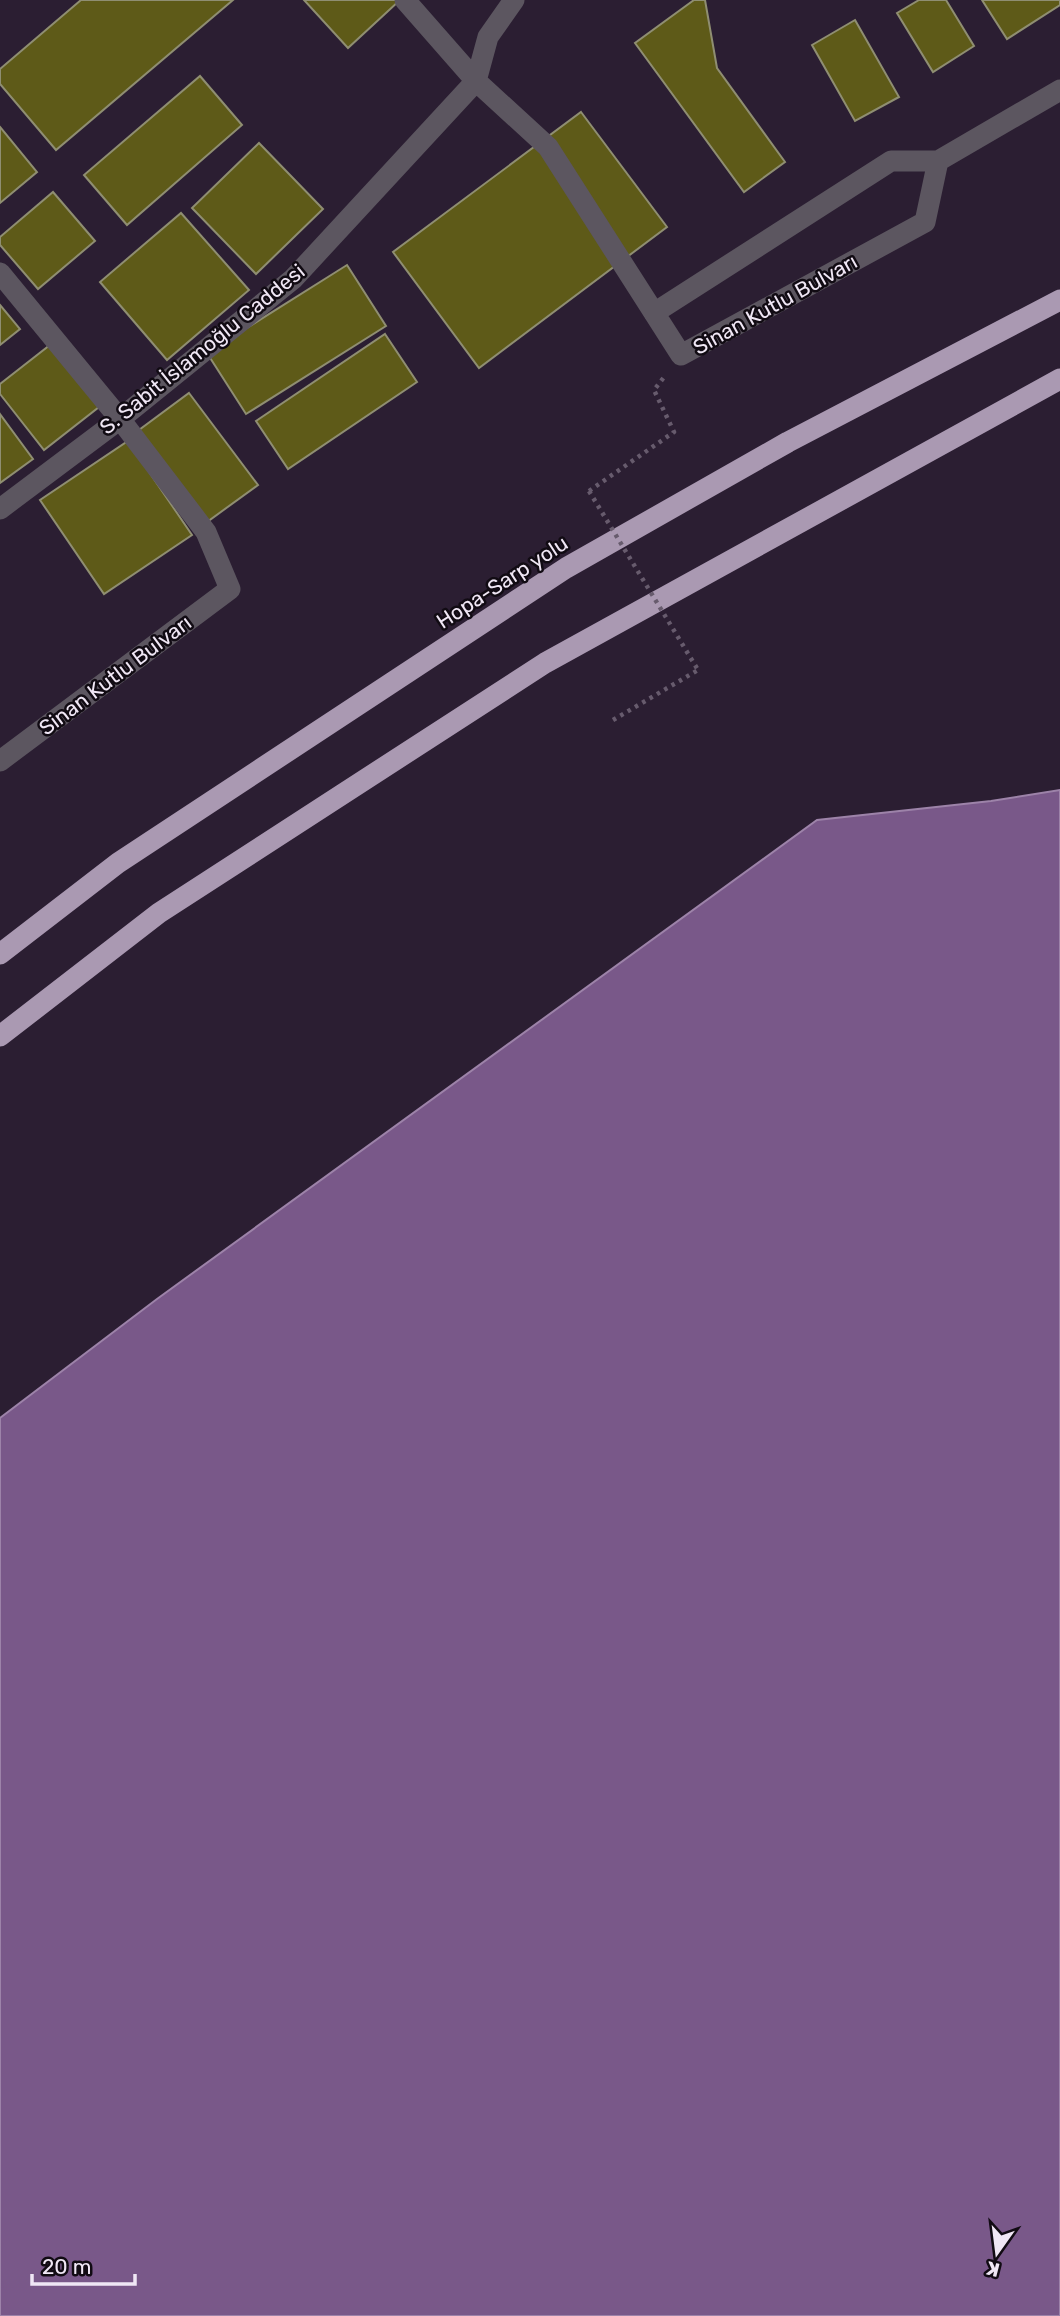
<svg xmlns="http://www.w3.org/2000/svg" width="1060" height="2316" viewBox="0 0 1060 2316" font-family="Rubik,sans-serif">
<rect width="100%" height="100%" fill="#2b1e32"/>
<path fill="#795889" stroke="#9d83a9" stroke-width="2" d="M1060 790V2316H0V1418L157 1299 817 820 991 801Z"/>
<path fill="#5e5a18" stroke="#8f8e72" stroke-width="2" d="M81 0H233L56 150 0 84V69Z
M304 0H400L348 48Z
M694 0H705L717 68 785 162 744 192 635 43Z
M919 0H946L974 46 933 72 897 13Z
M982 0H1060V5L1007 39Z
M855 20 899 97 855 121 812 45Z
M200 76 242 125 127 225 84 175Z
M581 112 667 227 479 368 393 252Z
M0 127 37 172 0 203Z
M259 143 323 209 256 274 192 208Z
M53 192 95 241 38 289 0 245V237Z
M181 213 249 290 167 360 100 282Z
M347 265 386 326 246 414 207 353Z
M0 305 20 329 0 345Z
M385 334 417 382 288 469 256 421Z
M50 345 99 407 44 450 0 394V384Z
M189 393 258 485 207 522 139 430Z
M0 414 33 459 0 483Z
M128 441 192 535 104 594 40 500Z"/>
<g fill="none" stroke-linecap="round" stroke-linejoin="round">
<path stroke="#675b6d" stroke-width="4.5" stroke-dasharray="3.5 5" stroke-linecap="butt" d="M589 491 674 432 654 390 665 376
M613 720 698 670"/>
<path stroke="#5c5660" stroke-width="21" d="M405 0 476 81 548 147 681 355 925 222 938 161
M0 273 120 419 206 532 230 589 0 761
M654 313 891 161H938L1060 90
M0 509 120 419 293 279 476 81 488 37 514 0"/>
<path stroke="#aa99b2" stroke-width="21" d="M0 954 118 863 566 568 788 442 1060 300
M0 1036 159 913 545 663 1060 379"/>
<path stroke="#675b6d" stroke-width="4.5" stroke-dasharray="3.5 5" stroke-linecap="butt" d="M589 491 698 670"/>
</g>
<g text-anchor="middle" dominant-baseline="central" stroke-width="5" stroke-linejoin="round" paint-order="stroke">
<g font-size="21" fill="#f0e7f5" stroke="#110b13">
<text transform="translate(775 304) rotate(-29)">Sinan Kutlu Bulvarı</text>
<text transform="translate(202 349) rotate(-39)">S. Sabit İslamoğlu Caddesi</text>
<text transform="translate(502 582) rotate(-33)">Hopa-Sarp yolu</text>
<text transform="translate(115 675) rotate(-37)">Sinan Kutlu Bulvarı</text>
</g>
</g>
<g transform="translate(997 2253) rotate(194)" stroke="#110b13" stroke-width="5" paint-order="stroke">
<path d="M0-5L12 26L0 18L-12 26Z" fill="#f0e7f5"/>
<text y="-10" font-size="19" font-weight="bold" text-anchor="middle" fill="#f0e7f5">K</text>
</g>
<path d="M32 2274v10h103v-10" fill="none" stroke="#f0e7f5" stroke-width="3.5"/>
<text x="42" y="2274" font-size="21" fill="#f0e7f5" stroke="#110b13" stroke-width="5" paint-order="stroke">20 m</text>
</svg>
